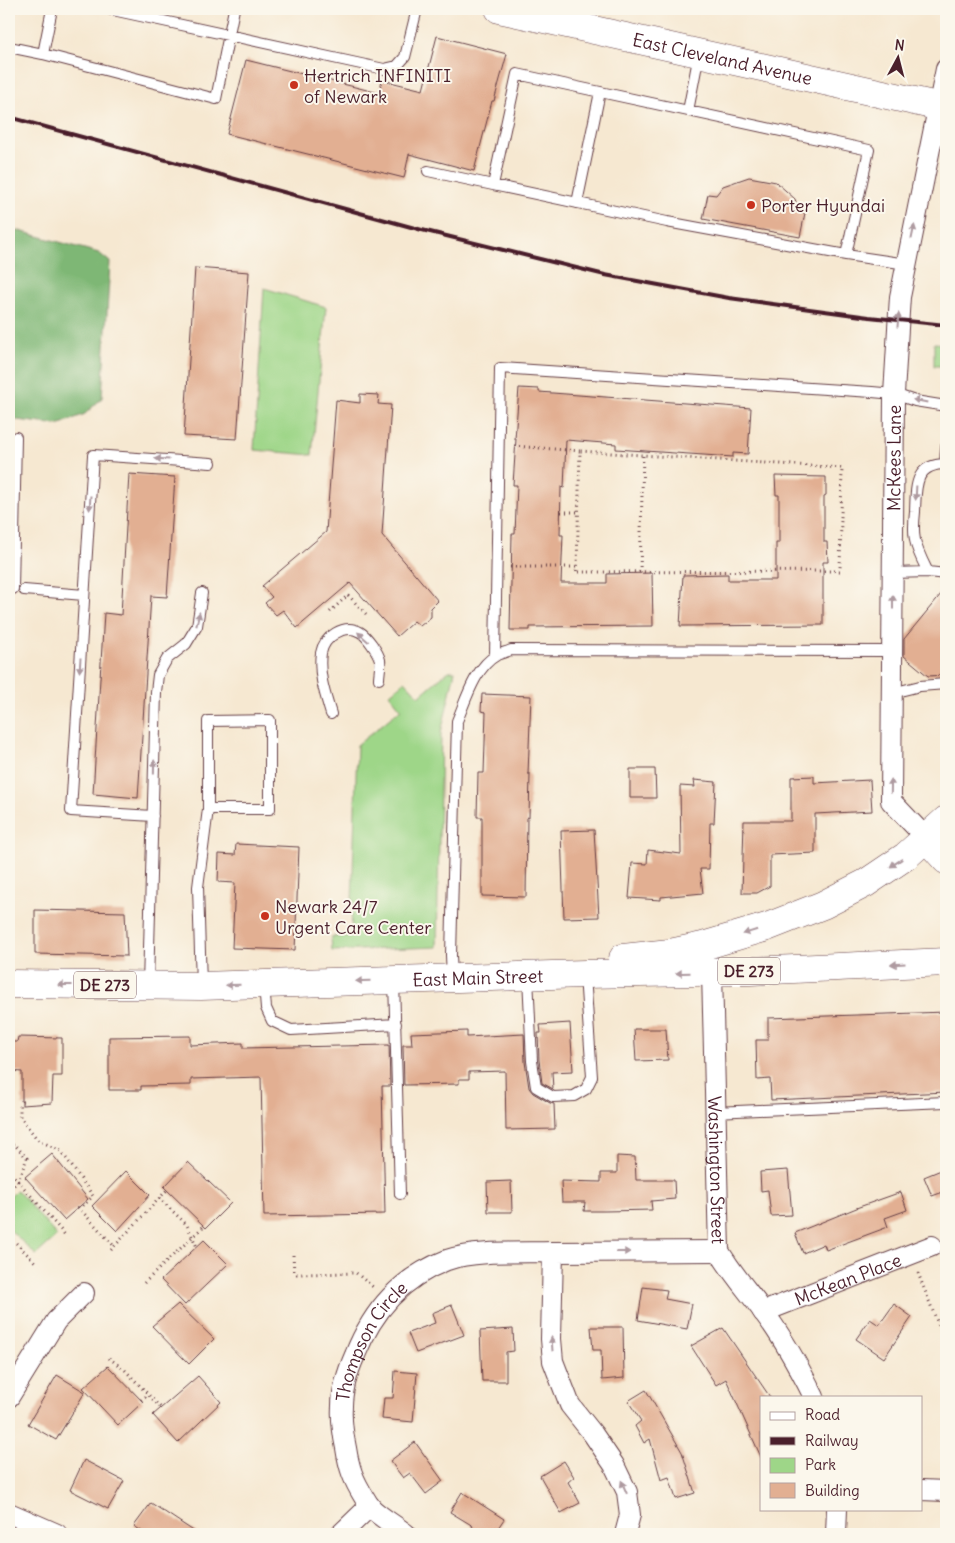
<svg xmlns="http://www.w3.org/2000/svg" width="955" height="1543" viewBox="0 0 955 1543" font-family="Delius,sans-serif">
<rect width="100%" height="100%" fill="#fbf7ec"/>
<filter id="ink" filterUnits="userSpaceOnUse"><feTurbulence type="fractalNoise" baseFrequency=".02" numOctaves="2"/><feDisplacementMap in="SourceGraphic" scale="10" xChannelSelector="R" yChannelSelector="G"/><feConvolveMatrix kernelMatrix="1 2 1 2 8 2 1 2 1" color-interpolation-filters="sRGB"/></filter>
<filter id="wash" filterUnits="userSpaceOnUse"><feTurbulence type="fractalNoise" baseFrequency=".0096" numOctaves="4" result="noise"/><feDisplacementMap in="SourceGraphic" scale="20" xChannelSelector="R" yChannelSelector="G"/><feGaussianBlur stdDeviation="1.12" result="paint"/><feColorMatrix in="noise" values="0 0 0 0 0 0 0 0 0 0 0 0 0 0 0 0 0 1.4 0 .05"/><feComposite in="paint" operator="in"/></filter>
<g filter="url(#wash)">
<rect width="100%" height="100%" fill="#f6e8d1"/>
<path fill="#9ed688" stroke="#747a5a" d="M264 288 326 307 312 455 254 450Z
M934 343 946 344V366H934Z
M448 671H455L441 733 437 947 332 951 331 937 351 936 357 745 401 709 389 694 405 681 419 696Z
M17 1190 57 1236 36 1255 9 1229V1198Z"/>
<path fill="#7eb774" stroke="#646b50" d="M9 228 99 253 110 262 102 398 85 414 58 425 9 419Z"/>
<g id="blocks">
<path fill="#e2af92" d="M437 36 507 54 494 101H492L474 171 409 154 404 178 227 134 246 60 379 93 382 80 423 90Z
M749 177 776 182 795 199 799 212 805 213 800 237 703 219 708 194 716 195 723 186Z
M195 268 249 272 237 439 184 436Z
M519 388 539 389V392L751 408 748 454 733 453V457L616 449V444L566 440 564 488 561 487 560 535H563L561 583H607V574L652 573 653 626 530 627V630H510L512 534H515L517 485H513L516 439H515Z
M360 394 379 395 378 404 391 405 382 535 438 601 431 608V617L420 626 414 621 397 636 350 583 297 628 283 610 276 615 265 603 272 597 262 586 326 532 336 400 360 403Z
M129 474 175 477 167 597 151 596 138 798 93 794 104 613 121 615Z
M775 476 826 477V495L824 496V542H827L828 562H823V625L680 626 683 575 728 574V580H776V543H779V495H776Z
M946 588V675L928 676 904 656V639Z
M482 694 531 696 528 774H530L529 818 527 817 526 897 482 896V817H477L478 773H484L486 712 481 711Z
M630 769H655L656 798H630Z
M814 776V783L870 780 872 811 815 814V853L770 855V886L757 893H742L744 821H791V777Z
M694 780 716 782 714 823H710L709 869H700L703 893 661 897V900L629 898 632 863 647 864 648 850 681 854 680 786 695 787Z
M594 830 599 917 564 918 561 831Z
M236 844 299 847 295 950 232 948 235 883 218 882 219 854 235 855Z
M35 910 125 912 127 956 35 954Z
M946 1012V1092L771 1100 770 1079 757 1080 756 1040H768V1018Z
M570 1023 573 1071 552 1072 553 1089 542 1083 539 1060 538 1033H541L540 1025Z
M634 1029H666L668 1060 636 1061Z
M467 1031V1037L524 1034 525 1062 529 1088 533 1093 550 1103 554 1104 555 1129 506 1130 505 1071 469 1072V1079H459V1084L404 1085 403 1045H412L411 1033Z
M190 1036V1045L243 1043V1048L389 1045 390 1086H382L385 1214 264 1216 261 1077 191 1079V1085L141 1086V1090H109V1037Z
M18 1037 62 1038V1076H53L52 1103 22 1105V1072L9 1071V1042H17Z
M52 1154 88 1199 64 1220 25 1177Z
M617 1156 635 1157 636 1180H674L675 1199 651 1201 652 1210 605 1211H584L585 1202H562L561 1181 601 1182V1173H617Z
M188 1162 231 1203 206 1228 164 1187Z
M946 1168V1191L932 1196 924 1177Z
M788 1170 792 1215 771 1216 768 1190 761 1191 760 1172Z
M126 1171 150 1195 117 1231 92 1206Z
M511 1181 512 1212H488L487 1182Z
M901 1192 907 1210 885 1218 888 1227 826 1250 824 1244 803 1253 795 1233 859 1207Z
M204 1240 228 1264 185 1305 161 1280Z
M643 1287 667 1290 665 1299 692 1304 687 1329 638 1320Z
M178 1304 214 1339 189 1364 152 1326Z
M894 1304 912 1317 884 1358 856 1339 870 1319 879 1325Z
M452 1305 464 1335 416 1353 408 1333 435 1323 432 1313Z
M591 1327H623L624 1378 602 1380 601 1350H593Z
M723 1328 770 1397H761V1457L726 1379 716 1385 691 1346Z
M513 1329 514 1351 506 1352V1381H482L480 1331Z
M108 1366 143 1402 118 1425 83 1388Z
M395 1371 417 1373 413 1422 382 1419 384 1398H393Z
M57 1375 85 1392 56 1440 28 1424Z
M198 1376 221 1402 178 1443 153 1415Z
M646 1390 682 1452 695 1493 676 1499 669 1477 661 1480 650 1439 644 1443 635 1426 641 1421 628 1401Z
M415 1442 443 1481 426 1494 410 1473 403 1478 390 1461Z
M84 1460 124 1481 108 1509 70 1490Z
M564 1461 574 1477 568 1482 580 1503 561 1513 540 1476Z
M462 1492 504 1519 494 1534H468L473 1526 450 1512Z
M151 1503 198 1534H146L134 1526Z"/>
</g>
</g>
<g filter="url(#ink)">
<use href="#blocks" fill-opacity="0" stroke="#643d44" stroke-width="1"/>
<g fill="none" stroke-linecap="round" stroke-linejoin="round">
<defs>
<path id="lane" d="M108 9 384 69 397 66 405 57 417 9
M9 47 43 54 216 99 234 9
M43 54 52 9
M688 111 699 54
M428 171 493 185 517 74 869 150 846 255 907 264
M493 185 667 222 846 255
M577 203 600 92
M945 464 946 447
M928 572C923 562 917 551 915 540 913 531 914 521 915 512 916 487 914 464 946 464
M893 573 928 572 946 574
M13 589 16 437
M24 590 84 595
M495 656 500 368 872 392 894 394 915 401 946 406
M892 693 920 686 946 684
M331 714C325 694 318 674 321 653 324 637 344 623 360 632 367 636 378 652 380 660 381 666 379 673 379 679
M153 816 71 811 93 455 211 463
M528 977 532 1061 536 1087 553 1097 574 1096 586 1089 592 1077 585 975
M452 978 451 955 457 721C466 700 475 667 497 655 501 653 507 652 511 650L893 651
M394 980 400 1194
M264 984 266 1008 272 1021 291 1030 396 1024
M148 985 156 692 158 675 167 659 186 644 197 626 202 593
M201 985 198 887 208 809V721L270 720V809H208
M715 1112 946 1102"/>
<g id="street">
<path id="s1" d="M926 838 891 801 894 394 899 312 900 297 946 69"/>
<path id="s2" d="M712 972 719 1251C731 1272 748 1291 762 1310 783 1337 799 1367 814 1397"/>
<path id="s3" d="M763 1312 932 1246"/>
<path d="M9 1397 56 1321 84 1293"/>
<path d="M921 1490 946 1491"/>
<path d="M9 1513 57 1534"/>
<path d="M341 1534 370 1506"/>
<path id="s4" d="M406 1534C395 1525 380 1517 370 1507 368 1504 366 1500 364 1497 353 1479 349 1468 346 1448 343 1434 341 1420 342 1406 342 1388 348 1371 355 1355 373 1310 401 1278 447 1260 476 1250 522 1253 553 1252"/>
<path d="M625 1534 630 1515 627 1492 614 1465 593 1434 570 1405 553 1361 551 1339 553 1252 719 1251"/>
<path d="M836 1534 837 1509"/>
</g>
<g id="secondary">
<path id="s5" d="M499 9 946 108"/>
</g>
<g id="primary">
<path d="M926 838 946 860"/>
<path d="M623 958 670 953 703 946 767 927 823 905 866 883 906 856 946 820"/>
<path id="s6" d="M9 984 201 986 585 974 750 971 946 962"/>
</g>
</defs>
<use href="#lane" stroke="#643d44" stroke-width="12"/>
<use href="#street" stroke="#643d44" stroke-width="22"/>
<use href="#secondary" stroke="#643d44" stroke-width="29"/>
<use href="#primary" stroke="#643d44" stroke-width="29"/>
<path stroke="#643d44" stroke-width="3" stroke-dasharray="1 4" stroke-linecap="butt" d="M514 446 580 451 577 567
M561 512H578
M510 567H577L576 572 840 571 842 468 580 451
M640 572 643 455
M330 612 348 595 366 614
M22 1101 20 1104V1117L38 1140 61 1151 93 1196 80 1209
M9 1148 14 1144 27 1158 18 1181 9 1190
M11 1173 66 1236
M159 1198 187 1225 197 1247
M78 1207 114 1246
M9 1236 37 1264
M111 1250 167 1190
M293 1255 294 1272 297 1274 356 1273 373 1287
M918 1273 942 1334
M144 1283 204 1226
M109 1358 125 1370 161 1408
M141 1400 148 1395"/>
<use href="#lane" stroke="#fff" stroke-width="10"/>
<use href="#street" stroke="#fff" stroke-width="20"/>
<use href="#secondary" stroke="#fff" stroke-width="28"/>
<use href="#primary" stroke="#fff" stroke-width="28"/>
<path stroke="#4a1f2b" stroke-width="4" d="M9 117 422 230 605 275 729 298 869 317 946 325"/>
</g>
<defs><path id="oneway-solid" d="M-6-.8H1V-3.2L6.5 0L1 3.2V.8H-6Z" transform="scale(1.25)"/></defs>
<g fill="#ae9aa0">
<use href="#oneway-solid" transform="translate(913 232) rotate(-78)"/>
<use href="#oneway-solid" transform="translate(898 320) rotate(-86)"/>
<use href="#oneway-solid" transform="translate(920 401) rotate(-169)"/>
<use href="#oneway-solid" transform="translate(162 459) rotate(-176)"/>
<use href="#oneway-solid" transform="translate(916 493) rotate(93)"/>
<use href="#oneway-solid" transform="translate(90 503) rotate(94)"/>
<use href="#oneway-solid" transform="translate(893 602) rotate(-90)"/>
<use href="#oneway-solid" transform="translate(198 619) rotate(-77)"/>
<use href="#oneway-solid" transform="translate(363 637) rotate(-138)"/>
<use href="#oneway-solid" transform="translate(80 665) rotate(94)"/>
<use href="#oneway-solid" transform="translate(154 767) rotate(-89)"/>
<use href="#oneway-solid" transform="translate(891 786) rotate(-89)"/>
<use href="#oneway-solid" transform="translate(896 863) rotate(146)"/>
<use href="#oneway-solid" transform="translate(750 932) rotate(162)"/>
<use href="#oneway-solid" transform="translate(898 964) rotate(177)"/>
<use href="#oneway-solid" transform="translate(683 973) rotate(179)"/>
<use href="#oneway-solid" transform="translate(363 981) rotate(178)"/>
<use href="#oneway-solid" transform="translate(65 985) rotate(-180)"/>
<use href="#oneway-solid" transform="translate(233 985) rotate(178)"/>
<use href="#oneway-solid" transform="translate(623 1252)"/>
<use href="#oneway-solid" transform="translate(552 1344) rotate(-94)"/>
<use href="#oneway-solid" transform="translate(624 1487) rotate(-113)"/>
</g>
</g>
<g fill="#c8321e" stroke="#fbf7ec" stroke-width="2">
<circle cx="294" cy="85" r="5"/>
<circle cx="751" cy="205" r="5"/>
<circle cx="265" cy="916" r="5"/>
</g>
<g text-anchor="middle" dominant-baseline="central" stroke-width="4" stroke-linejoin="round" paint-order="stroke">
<g fill="#fbf7ec" stroke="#7f6065" stroke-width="1">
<rect x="718" y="957.5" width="62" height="27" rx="4"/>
<rect x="74" y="971.5" width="62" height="27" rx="4"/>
</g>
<g font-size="16" font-weight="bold" fill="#4a1f2b">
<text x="749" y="971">DE 273</text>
<text x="105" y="985">DE 273</text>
</g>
<g font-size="18" fill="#4a1f2b" stroke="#fbf7ec">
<text stroke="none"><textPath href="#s5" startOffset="229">East Cleveland Avenue</textPath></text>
<text stroke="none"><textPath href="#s1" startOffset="394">McKees Lane</textPath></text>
<text stroke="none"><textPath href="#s6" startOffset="469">East Main Street</textPath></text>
<text stroke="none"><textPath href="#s2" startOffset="198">Washington Street</textPath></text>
<text stroke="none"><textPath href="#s3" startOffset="91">McKean Place</textPath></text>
<text stroke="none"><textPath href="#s4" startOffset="224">Thompson Circle</textPath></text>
</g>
<g font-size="18" fill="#4a1f2b" stroke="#fbf7ec" text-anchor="start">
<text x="304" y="75">Hertrich INFINITI<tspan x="304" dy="21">of Newark</tspan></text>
<text x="761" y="205">Porter Hyundai</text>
<text x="275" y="906">Newark 24/7<tspan x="275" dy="21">Urgent Care Center</tspan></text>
</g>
</g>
<rect width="955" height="1543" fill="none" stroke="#fbf7ec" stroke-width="30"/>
<rect x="760" y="1396" width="162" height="115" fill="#fbf7ec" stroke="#b4a19f"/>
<rect x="770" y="1412" width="25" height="8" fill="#ffffff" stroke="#b4a19f"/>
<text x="805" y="1420" font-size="15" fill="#4a1f2b">Road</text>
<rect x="770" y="1437" width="25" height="8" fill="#4a1f2b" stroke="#b4a19f"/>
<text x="805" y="1446" font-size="15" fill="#4a1f2b">Railway</text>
<rect x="770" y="1458" width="25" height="15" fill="#9ed688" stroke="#b4a19f"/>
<text x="805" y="1470" font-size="15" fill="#4a1f2b">Park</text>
<rect x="770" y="1483" width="25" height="15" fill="#e2af92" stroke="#b4a19f"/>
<text x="805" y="1496" font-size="15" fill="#4a1f2b">Building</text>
<g transform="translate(898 58) rotate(7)" stroke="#fbf7ec" stroke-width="4" paint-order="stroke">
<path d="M0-4L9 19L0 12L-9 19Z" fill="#4a1f2b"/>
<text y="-8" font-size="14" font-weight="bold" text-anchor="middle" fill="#4a1f2b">N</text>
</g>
</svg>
